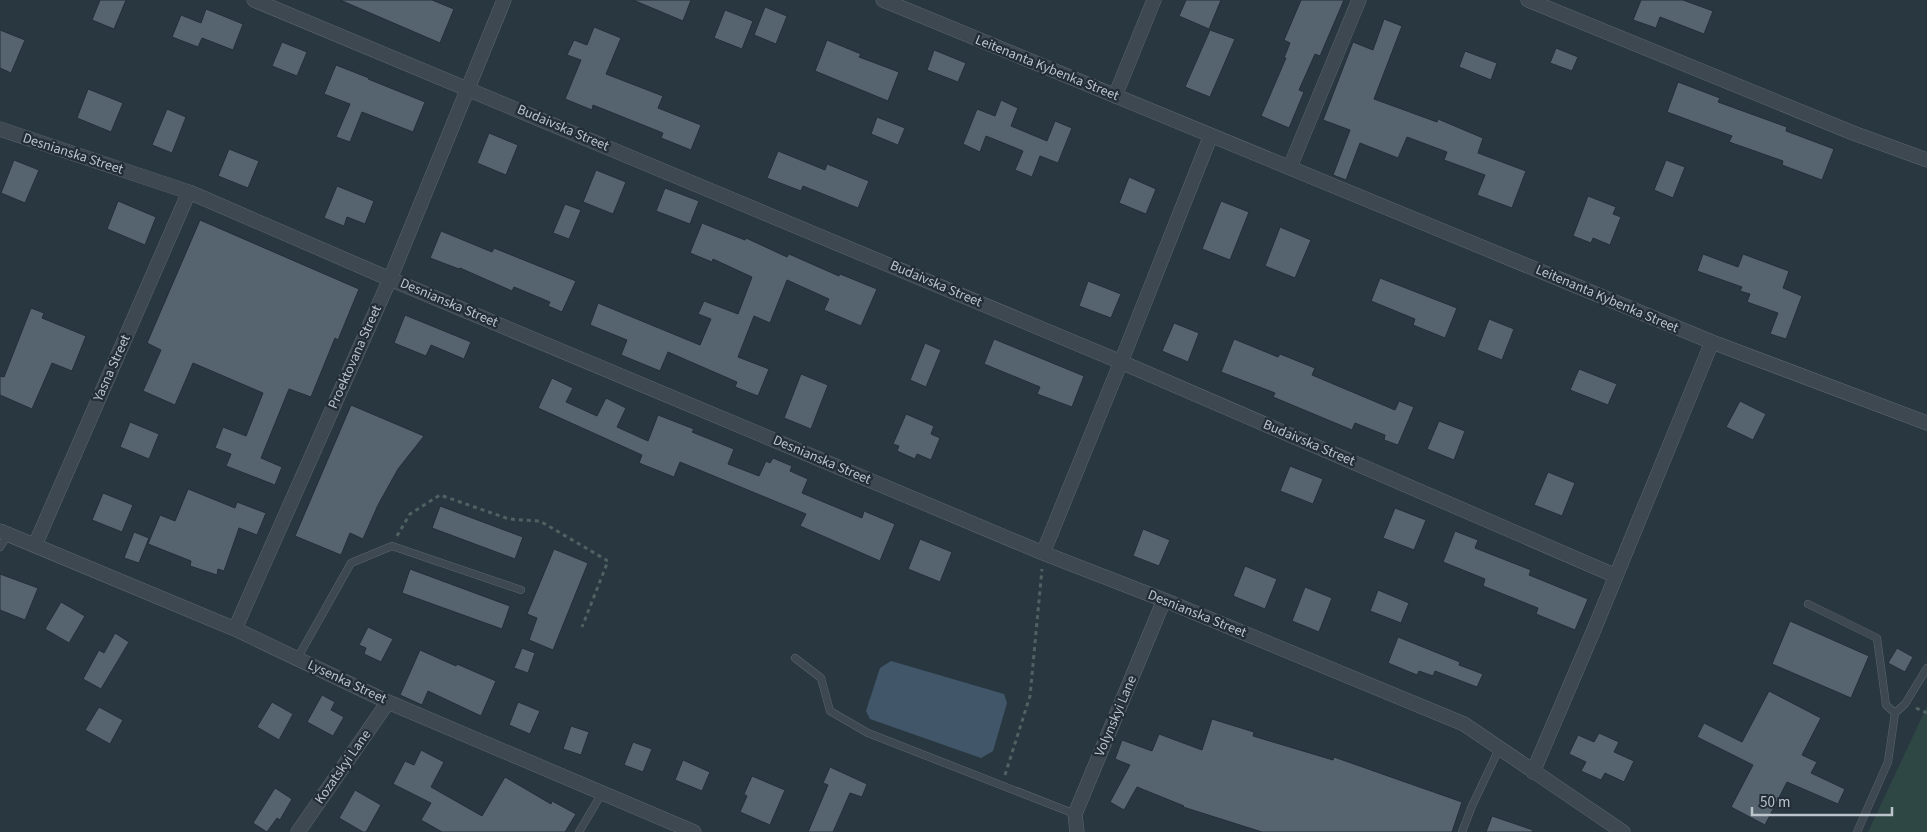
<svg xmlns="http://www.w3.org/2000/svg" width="1927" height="832" viewBox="0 0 1927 832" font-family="'Source Sans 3',sans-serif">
<rect width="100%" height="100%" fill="#293741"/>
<path fill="#2e4644" d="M1927 706V832H1868Z"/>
<path fill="#415769" d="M891 661 1004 694 1007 703 993 751 981 758 870 719 866 711 880 668Z"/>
<path fill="#55646e" stroke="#242f39" d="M100 0H126L114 29 92 20Z
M340 0H432L454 9 440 43Z
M633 0H691L683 21Z
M1186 0H1221L1209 29 1179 16Z
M1301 0H1344L1320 56 1315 54 1299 90 1304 92 1289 128 1261 116 1286 58H1284L1290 43 1284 40Z
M1641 0H1683L1713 11 1704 34 1660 17 1656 28 1633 20Z
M765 7 787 16 776 44 754 35Z
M206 9 243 24 233 50 202 38 198 47 172 37 181 15 201 23Z
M725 10 753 21 742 49 714 38Z
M1384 19 1402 26 1374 99 1437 122 1438 119 1483 138 1478 153 1526 171 1512 208 1477 195 1485 175 1444 160 1447 152 1407 137 1398 158 1360 143 1346 180 1333 175 1350 130 1323 120 1353 42 1373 50Z
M594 27 621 38 606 74 663 96 658 108 701 125 691 150 661 138 663 133 593 105 592 110 565 99 581 60 567 55 574 40 587 45Z
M0 30 25 40 11 73 0 68Z
M1210 30 1235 39 1210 97 1185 87Z
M827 40 861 54 859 57 899 72 888 101 815 71Z
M282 42 307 52 297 76 272 66Z
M1556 48 1578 57 1572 71 1550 63Z
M934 50 966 63 958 82 927 70Z
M1465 51 1497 63 1491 80 1459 67Z
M336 65 369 78 368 79 425 102 413 132 362 112 350 142 336 137 350 104 324 94Z
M1678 82 1720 98 1718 102 1787 127 1786 131 1834 149 1822 180 1782 165 1783 161 1729 142 1732 136 1667 112Z
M88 89 123 103 111 132 77 118Z
M1001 100 1018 108 1011 126 1047 141 1055 121 1072 128 1058 163 1040 156 1032 177 1015 170 1023 151 986 136 980 152 963 144 977 109 995 116Z
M167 109 186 117 172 153 152 145Z
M877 117 905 128 898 145 871 134Z
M489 133 518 145 506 175 477 163Z
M229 149 259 161 248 188 218 176Z
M778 151 825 170 827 164 869 181 858 208 803 186 801 191 767 178Z
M14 160 39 170 25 203 1 193Z
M1666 160 1685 167 1673 198 1654 190Z
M596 170 626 182 613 214 583 202Z
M1129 177 1156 189 1146 214 1119 203Z
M337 186 374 201 365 224 347 217 344 226 324 218Z
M665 188 699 201 690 224 656 211Z
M1588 196 1616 207 1613 214 1621 217 1610 245 1593 238 1591 243 1573 236Z
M118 201 156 217 145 245 107 229Z
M1221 201 1249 212 1230 260 1202 249Z
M565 204 581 210 569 239 553 233Z
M200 220 359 289 338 340 335 338 311 397 289 389 261 458 282 467 275 485 226 466 231 454 215 448 223 427 246 436 263 393 193 363 175 405 143 391 161 350 147 343Z
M702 223 745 240 746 238 787 257 789 254 839 276 840 274 877 289 861 326 824 310 829 299 787 280 770 323 754 316 738 357 769 369 758 396 735 387 737 382 668 352 660 371 621 355 627 340 590 325 598 303 700 345 711 319 698 314 704 301 738 314 752 277 713 259 712 262 690 253Z
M1280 227 1311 240 1295 278 1265 266Z
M441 231 492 252 494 248 576 281 562 312 548 306 550 302 514 287 512 291 460 268 459 269 430 258Z
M1703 254 1738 267 1743 254 1789 271 1783 288 1802 296 1786 339 1770 334 1778 313 1747 302 1750 294 1740 291 1742 287 1697 271Z
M1380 278 1457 308 1445 338 1413 325 1415 319 1371 301Z
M1088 281 1121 294 1111 318 1079 306Z
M31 308 44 313 42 318 86 336 72 371 52 363 32 409 0 395V376L4 377Z
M405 315 471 342 464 359 431 345 426 356 394 343Z
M1489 319 1514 329 1502 360 1477 350Z
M1174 323 1199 333 1188 362 1162 351Z
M994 339 1084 376 1072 407 1037 394 1040 387 984 364Z
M1234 339 1278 357 1280 354 1315 368 1312 375 1395 410 1399 401 1414 407 1398 445 1384 440 1385 435 1355 423 1352 430 1273 397 1275 393 1221 372Z
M925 343 941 350 926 387 910 380Z
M1579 369 1617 384 1608 405 1570 390Z
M801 374 828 385 811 429 784 418Z
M552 378 573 388 566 402 597 416 606 398 626 408 617 427 648 441 658 415 694 429 692 432 734 449 728 464 759 476 766 461 770 463 773 458 792 466 790 471 808 479 802 493 862 518 864 511 895 524 880 561 800 526 806 514 680 462 674 477 639 463 642 455 538 408Z
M1740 401 1766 414 1753 440 1726 427Z
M351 405 424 436 398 469 378 505 363 539 350 533 341 555 295 536Z
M906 414 934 426 931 434 940 438 931 460 917 454 915 459 897 451 899 446 893 444Z
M1439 421 1465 431 1454 460 1427 449Z
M130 422 159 434 149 459 120 447Z
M1290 466 1323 479 1313 504 1280 491Z
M1548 472 1575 483 1562 516 1534 505Z
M188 489 235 508 237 502 266 513 257 535 239 528 224 571 218 569 217 575 190 566 191 561 148 544 160 515 175 521Z
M103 493 133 505 122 532 92 520Z
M440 506 523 537 515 559 432 528Z
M1395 508 1426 520 1414 550 1383 538Z
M1143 529 1170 540 1159 566 1133 556Z
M1455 531 1478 540 1475 548 1531 570 1529 575 1588 599 1575 630 1536 614 1538 608 1483 586 1485 579 1443 562Z
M134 532 149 538 139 563 124 558Z
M920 539 952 552 940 582 908 569Z
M554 549 588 563 553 650 529 640 537 618 527 614Z
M1245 566 1277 579 1265 609 1233 596Z
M410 569 510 606 502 629 402 593Z
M0 574 38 588 25 620 0 610Z
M1305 587 1332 598 1319 632 1292 621Z
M1378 590 1409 603 1401 623 1370 611Z
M61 602 85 616 69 643 45 629Z
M1790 621 1869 656 1851 698 1772 664Z
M368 627 393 639 381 662 364 654 366 648 359 645Z
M115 633 129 642 101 689 83 679 99 650 104 653Z
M1398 637 1460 662 1459 665 1483 674 1477 687 1435 671 1433 676 1419 671 1417 675 1388 663Z
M522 648 535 653 528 673 514 668Z
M1897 648 1913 657 1905 672 1888 663Z
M420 650 456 666 457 664 496 681 481 716 428 691 422 705 400 695Z
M1769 691 1821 718 1802 755 1817 762 1811 773 1845 789 1838 804 1787 782 1765 825 1731 807 1753 765 1697 737 1704 723 1742 742Z
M322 695 335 702 331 710 344 717 333 736 307 722Z
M272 702 293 714 279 740 257 727Z
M518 702 540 711 530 734 509 725Z
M99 707 123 720 110 744 85 730Z
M1212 719 1254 732 1253 736 1333 760 1334 757 1462 802 1452 832H1262L1183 807 1184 806 1137 787 1124 810 1110 802 1130 765 1115 759 1122 740 1152 751 1159 734 1202 750Z
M571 726 589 732 581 755 563 749Z
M1599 733 1619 742 1614 752 1634 761 1624 782 1605 773 1601 780 1581 771 1586 762 1569 754 1578 735 1594 742Z
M633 742 652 749 643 772 624 765Z
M421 750 444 762 431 787 482 816 505 777 551 804 552 801 576 814 565 832H442L421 820 431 803 393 784 405 761 414 765Z
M683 760 710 772 702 791 675 780Z
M830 767 867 784 862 797 850 793 833 832H808L828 785 823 783Z
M752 776 785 790 770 825 740 812 747 796 744 794Z
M275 788 292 799 280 820 277 818 267 832 253 823Z
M355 790 381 805 366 832H363L339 818Z
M1492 816 1533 830 1532 832H1486Z"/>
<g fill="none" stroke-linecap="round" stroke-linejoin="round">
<defs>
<path id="lane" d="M0 547 8 535
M1808 604 1877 638 1886 705 1895 713
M795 658 821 678 830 711 868 733 1075 814
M297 659 351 563 392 546 521 590
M579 832 602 793
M1462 832 1472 806 1499 749
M1857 832 1888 762 1895 713 1905 704 1927 668"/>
<path id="street" d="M254 0 1121 362 1616 576
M883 0 1712 342 1927 423
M1528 0 1853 133 1927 160
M1115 96 1154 0
M0 129 189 192 390 279 1043 553 1164 600 1464 724 1623 832
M1290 167 1359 0
M0 531 235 629 388 702 694 832
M35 545 189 192
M1043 553 1121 362 1211 135
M235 629 390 279 504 0
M1533 772 1593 632 1712 342
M298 832 388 702
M1077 832 1075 814 1164 600"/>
</defs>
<use href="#lane" stroke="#5c666f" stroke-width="8"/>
<use href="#street" stroke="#5c666f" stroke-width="15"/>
<path stroke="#4e6262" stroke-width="3" stroke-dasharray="4 4" stroke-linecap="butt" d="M397 536 410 514 440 495 509 519 540 521 608 561 582 627
M1916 708 1927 713
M1005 775 1030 696 1042 569"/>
<use href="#lane" stroke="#3d4851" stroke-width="7"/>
<use href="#street" stroke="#3d4851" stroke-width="14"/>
</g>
<g text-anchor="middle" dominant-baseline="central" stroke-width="4.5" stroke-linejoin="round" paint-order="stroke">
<g font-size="14" fill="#bbc3cb" stroke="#222d37">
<text transform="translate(1047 68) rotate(22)">Leitenanta Kybenka Street</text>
<text transform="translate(563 128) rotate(23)">Budaivska Street</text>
<text transform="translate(73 154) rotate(18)">Desnianska Street</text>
<text transform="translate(936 284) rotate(23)">Budaivska Street</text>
<text transform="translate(1607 299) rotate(23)">Leitenanta Kybenka Street</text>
<text transform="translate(449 303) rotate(23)">Desnianska Street</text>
<text transform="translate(355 357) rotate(-66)">Proektovana Street</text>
<text transform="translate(112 368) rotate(-66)">Yasna Street</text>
<text transform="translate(1309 443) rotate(23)">Budaivska Street</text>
<text transform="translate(822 460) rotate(23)">Desnianska Street</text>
<text transform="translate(1197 614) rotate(22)">Desnianska Street</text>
<text transform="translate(347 682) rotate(25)">Lysenka Street</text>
<text transform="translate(1116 716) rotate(-67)">Volynskyi Lane</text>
<text transform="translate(343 767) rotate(-55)">Kozatskyi Lane</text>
</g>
</g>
<path d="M1752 807v8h140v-8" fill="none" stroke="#bbc3cb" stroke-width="2.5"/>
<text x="1760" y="807" font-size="15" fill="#bbc3cb" stroke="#222d37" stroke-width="4" paint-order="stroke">50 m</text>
</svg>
